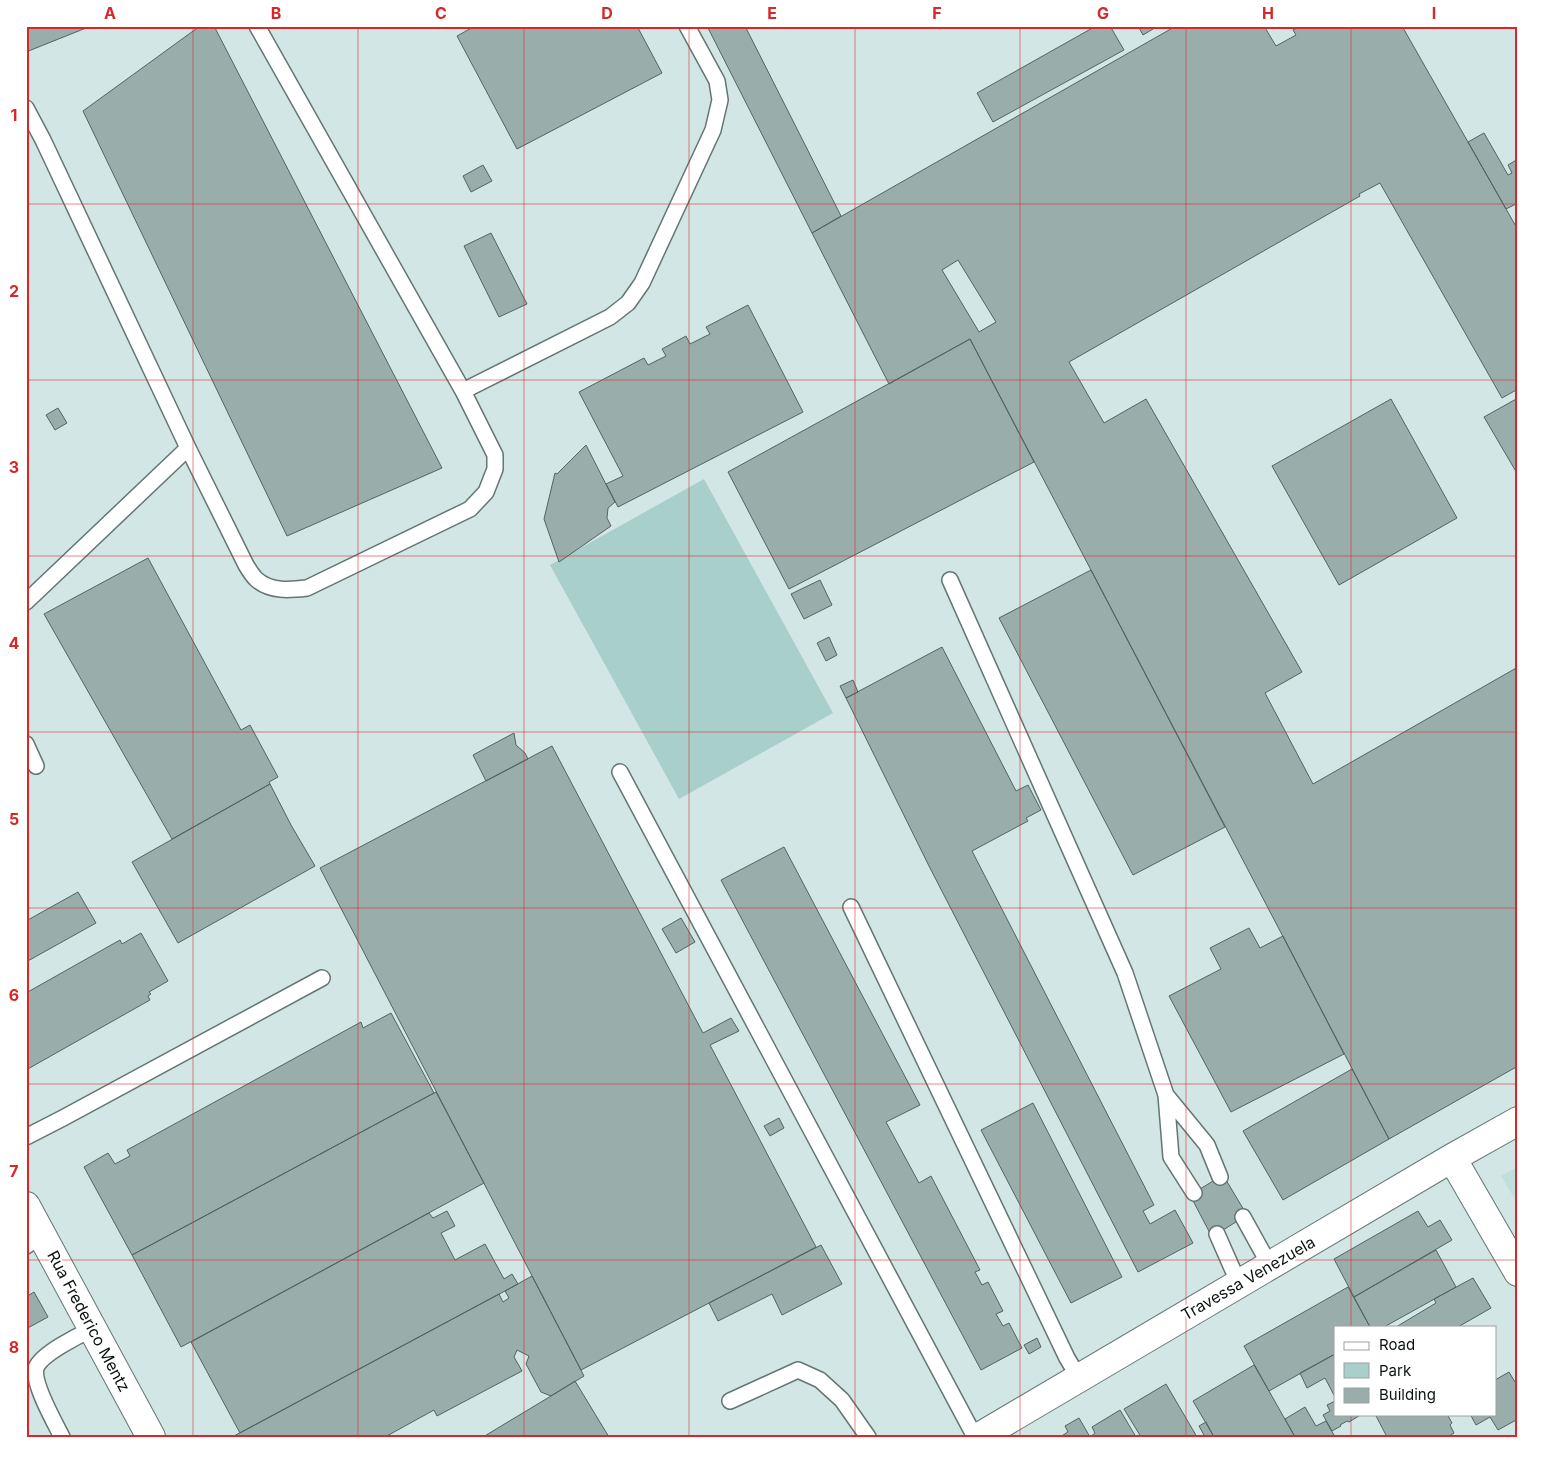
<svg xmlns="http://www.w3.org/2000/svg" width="1544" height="1463" viewBox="0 0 1544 1463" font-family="Inter,sans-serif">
<rect width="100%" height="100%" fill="#d2e7e5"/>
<path fill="#bfdfdb" d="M1518 1167V1204L1501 1176Z"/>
<path fill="#a9cfca" d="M704 479 833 713 679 799 550 565Z"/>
<path fill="#99adab" stroke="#516462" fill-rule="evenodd" d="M26 26H91L26 52Z
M200 26H214L442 468 287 536 83 111Z
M475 26H637L662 73 517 149 457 36Z
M707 26H745L841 216 812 233Z
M1096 26H1110L1124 50 993 122 977 93Z
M1138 26H1158L1143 35Z
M1176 26H1264L1276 46 1296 35 1293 30 1301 26H1402L1518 230V389L1502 398 1380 183 1359 194 1360 196 1069 362 1104 423 1146 399 1302 672 1265 693 1313 784 1518 667V1066L1389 1139 970 339 889 384 812 233ZM958 260 996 322 979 332 942 270Z
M1484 133 1508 175 1512 173 1508 165 1518 159V203L1506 209 1468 142Z
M483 165 492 181 471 192 463 176Z
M491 233 527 304 499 317 464 246Z
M748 305 803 412 618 507 606 484 623 476 579 392 644 358 648 365 666 356 662 349 686 336 690 344 710 334 706 327Z
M970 339 1034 462 789 589 728 472Z
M1518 398V475L1484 417Z
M1391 399 1457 518 1339 585 1272 466Z
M58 408 67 423 55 430 46 415Z
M586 445 615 502 608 508 607 518 611 526 559 562 544 519 555 473 557 474Z
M148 558 241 730 250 725 278 777 269 782 270 784 172 839 44 614Z
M1091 570 1225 827 1133 875 999 618Z
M820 580 832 605 804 619 791 594Z
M829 637 837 655 826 661 817 643Z
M942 647 1016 791 1028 785 1041 810 1026 818 1028 821 972 851 1154 1205 1143 1211 1150 1224 1175 1210 1193 1243 1138 1272 929 866 846 698Z
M853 680 858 692 846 698 840 686Z
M514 733 516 745 525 753 528 759 486 781 473 755Z
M552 746 703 1033 731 1018 739 1031 710 1045 816 1247 581 1370 320 868Z
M270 784 291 825 315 866 178 943 132 862Z
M784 847 920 1105 886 1122 919 1183 931 1176 980 1270 975 1272 982 1285 988 1282 1003 1311 996 1314 1003 1326 1009 1323 1022 1348 981 1370 721 880Z
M78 892 96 923 26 962V921Z
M681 918 695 942 676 953 662 929Z
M1249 928 1260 948 1283 936 1344 1054 1231 1112 1169 996 1221 969 1210 948Z
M141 933 168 981 149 992 151 994 148 996 150 1000 26 1070V993L120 940 122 944Z
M391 1013 434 1093 132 1255 84 1167 108 1153 115 1164 130 1156 127 1150 361 1022 363 1028Z
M1352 1069 1389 1139 1283 1200 1243 1131Z
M436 1092 484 1183 181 1347 132 1255Z
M1033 1103 1122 1277 1071 1303 981 1130Z
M779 1118 784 1128 770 1136 764 1126Z
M1223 1175 1247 1215 1212 1237 1190 1195Z
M447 1211 455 1226 441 1233 455 1260 485 1244 504 1279 512 1274 518 1284 240 1433 191 1342 429 1213 433 1218Z
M1418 1211 1428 1227 1440 1220 1452 1240 1354 1297 1334 1259Z
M821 1245 842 1284 782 1315 772 1294 718 1321 709 1303Z
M1436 1250 1456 1287 1384 1327H1370L1354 1297Z
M532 1276 584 1376 551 1396 541 1392 526 1364 529 1356 517 1350 514 1357 522 1371 437 1416 434 1410 385 1437H232L499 1294 503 1302 509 1298 505 1291Z
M1473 1278 1491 1308 1458 1327H1396L1436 1303 1434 1299Z
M1348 1287 1370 1327H1335V1354L1269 1391 1244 1346Z
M34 1292 48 1317 26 1329V1297Z
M1037 1338 1041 1347 1029 1354 1024 1345Z
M1335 1354V1397L1325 1378 1307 1388 1300 1373Z
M1254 1365 1269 1391 1295 1437H1214L1193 1401Z
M1509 1372 1515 1382 1518 1381V1419L1498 1430 1490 1417 1476 1425 1470 1414H1495V1380Z
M575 1381 609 1437H483L551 1396Z
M1166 1384 1197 1437H1141L1124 1409Z
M1335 1401V1414H1362L1349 1422 1347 1421 1340 1425 1341 1426 1332 1431 1323 1415 1330 1411 1327 1405Z
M1305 1407 1316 1426 1326 1421 1335 1437H1295L1285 1419Z
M1120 1410 1136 1437H1090L1095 1433 1092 1427Z
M1375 1414H1447L1452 1423 1450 1425 1454 1433 1448 1437H1387Z
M1079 1418 1090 1437H1060L1068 1432 1065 1426Z
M1206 1422 1214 1437H1201L1204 1435 1199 1426Z"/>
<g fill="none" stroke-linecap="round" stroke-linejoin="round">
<defs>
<path id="service" d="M26 108 43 140 188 448 246 565C249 570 252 575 256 579 270 592 290 590 307 588L470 509 486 492 495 469V455L463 391 257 26
M463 391 610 317 628 303 642 283 713 130 720 100 717 81 687 26
M950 580 1125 973 1166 1095 1171 1157 1194 1193
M26 602 188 448
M26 744 36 766
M620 772 975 1437
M851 907 1067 1358 1079 1378
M1166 1095 1207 1145 1220 1177
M26 1137 63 1118 322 978
M1243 1217 1270 1266
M1217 1234 1239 1284
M26 1246 42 1235
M730 1401 798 1370 820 1380 842 1400 868 1437
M62 1437C55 1423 32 1383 36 1368 41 1354 79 1335 93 1329"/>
<path id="tertiary" d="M1452 1158 1518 1272
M26 1206 151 1437
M979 1437 1452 1158 1518 1121"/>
</defs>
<use href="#service" stroke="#627673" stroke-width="18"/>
<use href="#tertiary" stroke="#627673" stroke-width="30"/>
<use href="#service" stroke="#fff" stroke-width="15"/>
<use href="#tertiary" stroke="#fff" stroke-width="28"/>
</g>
<path fill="none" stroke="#d62828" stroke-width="1" stroke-opacity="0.55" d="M193 26V1437M358 26V1437M524 26V1437M689 26V1437M855 26V1437M1020 26V1437M1186 26V1437M1351 26V1327M26 204H1518M26 380H1518M26 556H1518M26 732H1518M26 908H1518M26 1084H1518M26 1260H1518M1351 1414V1437"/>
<g text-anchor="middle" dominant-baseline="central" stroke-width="4" stroke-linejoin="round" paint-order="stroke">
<g font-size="16" fill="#0b1312" stroke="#fff">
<text transform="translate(1248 1278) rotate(-30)">Travessa Venezuela</text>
<text transform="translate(89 1321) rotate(62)">Rua Frederico Mentz</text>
</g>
</g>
<rect width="1544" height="1463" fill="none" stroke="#ffffff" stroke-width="55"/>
<rect x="1334" y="1326" width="162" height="90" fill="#ffffff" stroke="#9da1a0"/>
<rect x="1344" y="1342" width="25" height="8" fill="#ffffff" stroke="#9da1a0"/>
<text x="1379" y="1350" font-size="15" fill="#0b1312">Road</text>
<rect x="1344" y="1363" width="25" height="15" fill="#a9cfca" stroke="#9da1a0"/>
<text x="1379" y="1376" font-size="15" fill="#0b1312">Park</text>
<rect x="1344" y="1388" width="25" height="15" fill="#99adab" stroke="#9da1a0"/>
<text x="1379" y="1400" font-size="15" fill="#0b1312">Building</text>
<rect x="28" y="28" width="1488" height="1408" fill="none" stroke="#d62828" stroke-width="2"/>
<g font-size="16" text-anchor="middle" font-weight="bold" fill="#d62828">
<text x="110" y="19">A</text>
<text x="276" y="19">B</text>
<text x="441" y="19">C</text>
<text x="607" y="19">D</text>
<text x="772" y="19">E</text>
<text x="937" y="19">F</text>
<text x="1103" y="19">G</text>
<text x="1268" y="19">H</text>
<text x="1434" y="19">I</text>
<text x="14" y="121">1</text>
<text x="14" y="297">2</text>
<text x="14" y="473">3</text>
<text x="14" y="649">4</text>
<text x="14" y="825">5</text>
<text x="14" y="1001">6</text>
<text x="14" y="1177">7</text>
<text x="14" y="1353">8</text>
</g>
</svg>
